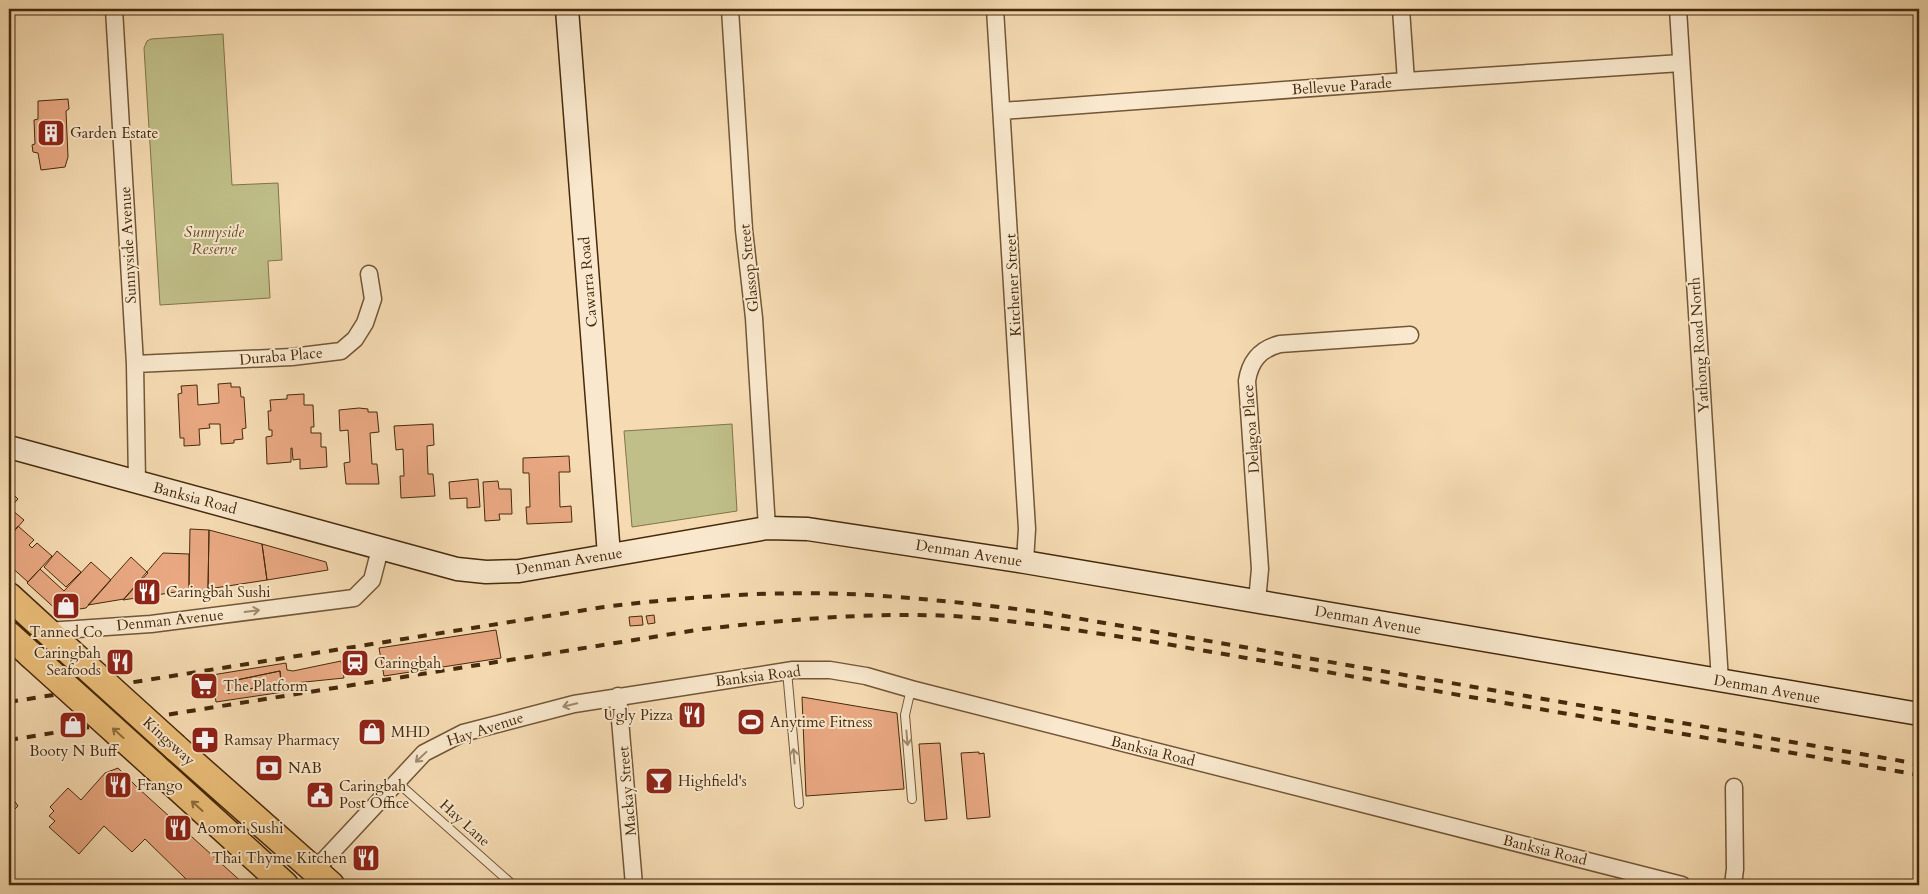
<svg xmlns="http://www.w3.org/2000/svg" width="1928" height="894" viewBox="0 0 1928 894" font-family="Cardo,serif">
<rect width="100%" height="100%" fill="#f6dbb2"/>
<filter id="stains"><feTurbulence type="fractalNoise" baseFrequency=".004" numOctaves="4"/><feColorMatrix values="0 0 0 0 .2 0 0 0 0 .09 0 0 0 0 .02 0 0 0 .5 -.17"/></filter>
<radialGradient id="worn" r=".72"><stop offset=".6" stop-color="#630" stop-opacity="0"/><stop offset="1" stop-color="#630" stop-opacity=".3"/></radialGradient>
<path fill="#c0bf89" stroke="#83744a" d="M223 34 232 185 278 183 282 260 268 261 270 298 160 305 144 48 147 41 151 39Z
M732 424 737 511 632 527 624 431Z"/>
<path fill="#e9a882" stroke="#462a0c" fill-rule="evenodd" d="M68 99 69 109 66 111 68 157 65 167 41 170 38 153 33 152 32 145 35 144 34 120 38 119V101Z
M231 383V387H240L241 397H244L246 428 242 429 243 439 234 440V443L221 444 220 424H209L210 428 199 429 200 445 184 446V438H180L178 394 182 393 181 386 197 385 198 405 219 403 218 384Z
M304 394V405H313L314 427H311V433H321V447H326L327 467 300 469V459L293 460 292 448H291V462L267 464 266 437 272 436V430H269L268 411H271L270 400 287 399V395Z
M359 408 368 409V412H377L379 432 370 433 372 464H377L379 484H346L344 463 350 462 348 430 340 431 339 410Z
M433 424 434 445 427 446 428 474H433L435 496 401 498 400 476H404L403 449 396 450 394 426Z
M569 456 570 472H559L560 507 571 506 572 522 527 524 526 507H530L529 473H523V458Z
M478 479 480 507 467 508V498L450 499 449 482Z
M498 481 499 489H511L512 514H499L500 520 485 521 483 482Z
M9 490 18 499 9 509Z
M12 510 24 520 9 537V514Z
M18 526 34 540 29 545 32 548 37 543 52 556 28 582 9 565V537Z
M190 529 209 530 208 589 196 591 192 586H189Z
M209 530 262 544 267 580 208 589Z
M262 544 326 562 328 570 267 580Z
M57 551 81 572 66 587 44 567Z
M163 553 189 554V590L123 600Z
M131 557 148 573 124 599 88 605Z
M91 562 111 580 86 608 59 612 27 583 40 569 64 591Z
M654 615 655 623 648 624 646 616Z
M642 616 643 625 630 626 629 617Z
M496 630 501 658 384 676 379 648Z
M341 661 344 678 295 683 289 686 290 691 216 702 212 675 286 663 287 670 293 671ZM280 671 281 683 228 693 227 682Z
M280 671 281 683 228 693 227 682Z
M207 681 209 689 200 691 199 682Z
M802 697 897 713 904 789 806 796Z
M940 743 947 819 925 821 919 744Z
M979 752V754L984 753 990 817 967 819 961 753Z
M118 768 138 788 245 885H180L186 879 145 839 132 852 104 826 79 854 49 827 55 821 49 816 54 811 50 807 68 788 81 800 105 773Z
M9 793 18 806 9 815Z"/>
<g fill="none" stroke-linecap="round" stroke-linejoin="round">
<defs>
<path id="lane" d="M787 671 799 804
M911 689 905 715 912 799
M397 782 513 885
M9 882 12 885"/>
<path id="street" d="M114 9 135 364 137 482
M730 9 744 230 754 318 767 528
M995 9 1027 529 1025 562
M1401 9 1406 81
M1678 9 1720 681
M1002 111 1406 81 1681 63
M135 364 292 357 341 351 355 339 365 323 373 299 369 274
M1257 601 1260 569 1247 381C1250 361 1260 349 1280 344L1410 335
M47 631 151 624 354 598 372 580 380 549
M618 696 634 885
M314 871 424 753 463 733 574 704 793 670H830L866 676 911 689 1682 885
M1733 885 1735 869 1734 787"/>
<path id="secondary" d="M567 9 609 555
M9 447 457 569 486 572 519 571 767 528 808 529 1025 562 1919 714"/>
<path id="primary" d="M9 596 69 651
M9 635 31 655
M175 747 331 885
M154 766 285 885"/>
</defs>
<use href="#lane" stroke="#725636" stroke-width="10"/>
<use href="#street" stroke="#725636" stroke-width="19"/>
<use href="#secondary" stroke="#462a0c" stroke-width="25"/>
<use href="#primary" stroke="#462a0c" stroke-width="29"/>
<use href="#lane" stroke="#f9e8cd" stroke-width="8"/>
<use href="#street" stroke="#f9e8cd" stroke-width="16"/>
<use href="#secondary" stroke="#f9e8cd" stroke-width="22"/>
<use href="#primary" stroke="#ebbe79" stroke-width="26"/>
<path stroke="#462a0c" stroke-width="4" stroke-dasharray="9 9" stroke-linecap="butt" d="M9 702 604 607C692 596 781 590 869 595 929 599 988 605 1047 613L1919 764
M9 740 703 629C786 620 868 612 952 616 1016 620 1079 631 1143 640L1919 775"/>
<defs>
<path id="primary-bridge" d="M69 651 175 747
M31 655 154 766"/>
</defs>
<use href="#primary-bridge" stroke="#462a0c" stroke-width="29" stroke-linecap="butt"/>
<use href="#primary-bridge" stroke="#ebbe79" stroke-width="26"/>
</g>
<defs><path id="oneway-shaft" d="M-6 0H5M1.5-3L5.5 0L1.5 3" fill="none" stroke-width="1.6" stroke-linecap="round" stroke-linejoin="round" transform="scale(1.25)"/></defs>
<g stroke="#a0896c">
<use href="#oneway-shaft" transform="translate(252 611) rotate(-7)"/>
<use href="#oneway-shaft" transform="translate(570 705) rotate(167)"/>
<use href="#oneway-shaft" transform="translate(907 738) rotate(85)"/>
<use href="#oneway-shaft" transform="translate(794 756) rotate(-95)"/>
<use href="#oneway-shaft" transform="translate(421 757) rotate(137)"/>
</g>
<g stroke="#906d3d">
<use href="#oneway-shaft" transform="translate(118 733) rotate(-138)"/>
<use href="#oneway-shaft" transform="translate(197 806) rotate(-138)"/>
</g>
<defs>
<symbol id="building-square" viewBox="-11 -11 22 22"><rect x="-9" y="-9" width="18" height="18" rx="4" fill="#8f2418" stroke="#f9e8cd"/><path d="M-4-6H4V6H1V3H-1V6H-4ZM-2.5-4.3h1.7v1.8h-1.7ZM.8-4.3h1.7v1.8H.8ZM-2.5-1h1.7V.8h-1.7ZM.8-1h1.7V.8H.8Z" fill="#fff"/></symbol>
<symbol id="restaurant-square" viewBox="-11 -11 22 22"><rect x="-9" y="-9" width="18" height="18" rx="4" fill="#8f2418" stroke="#f9e8cd"/><path d="M-5-6h1v4h1v-4h1v4h1v-4h1v5L-1.5 .5V6h-2V.5L-5-1ZM5-6V6H3V1.5H1.5Q1.5-4 5-6Z" fill="#fff"/></symbol>
<symbol id="shop-square" viewBox="-11 -11 22 22"><rect x="-9" y="-9" width="18" height="18" rx="4" fill="#8f2418" stroke="#f9e8cd"/><path d="M-5-2.5h2.3a2.7 3.5 0 0 1 5.4 0H5L5.5 6h-11ZM-1.5-2.5h3a1.5 2.3 0 0 0-3 0Z" fill="#fff"/></symbol>
<symbol id="station-square" viewBox="-11 -11 22 22"><rect x="-9" y="-9" width="18" height="18" rx="4" fill="#8f2418" stroke="#f9e8cd"/><path d="M-3-6H3Q5-6 5-4V2Q5 4 3 4L4.5 6H3L1.5 4h-3L-3 6H-4.5L-3 4Q-5 4-5 2V-4Q-5-6-3-6ZM-3.5-4v3h7v-3ZM-3.5 1v1.5H-2V1ZM2 1v1.5H3.5V1Z" fill="#fff"/></symbol>
<symbol id="supermarket-square" viewBox="-11 -11 22 22"><rect x="-9" y="-9" width="18" height="18" rx="4" fill="#8f2418" stroke="#f9e8cd"/><path d="M-6-5.5h2.5l.6 2H6L4.5 2H-2.5L-4.4-4H-6ZM-1.5 3.2a1.3 1.3 0 1 0 .1 0ZM3 3.2a1.3 1.3 0 1 0 .1 0Z" fill="#fff"/></symbol>
<symbol id="stadium-square" viewBox="-11 -11 22 22"><rect x="-9" y="-9" width="18" height="18" rx="4" fill="#8f2418" stroke="#f9e8cd"/><path d="M0-5a6.5 5 0 1 0 0 10a6.5 5 0 1 0 0-10ZM-3.5-1.8h7v3.6h-7Z" fill="#fff"/></symbol>
<symbol id="pharmacy-square" viewBox="-11 -11 22 22"><rect x="-9" y="-9" width="18" height="18" rx="4" fill="#8f2418" stroke="#f9e8cd"/><path d="M-2-6h4v4h4v4h-4v4h-4v-4h-4v-4h4Z" fill="#fff"/></symbol>
<symbol id="bank-square" viewBox="-11 -11 22 22"><rect x="-9" y="-9" width="18" height="18" rx="4" fill="#8f2418" stroke="#f9e8cd"/><path d="M-6-4H6V4H-6ZM0-2.3a2.3 2.3 0 1 0 0 4.6a2.3 2.3 0 1 0 0-4.6Z" fill="#fff"/></symbol>
<symbol id="bar-square" viewBox="-11 -11 22 22"><rect x="-9" y="-9" width="18" height="18" rx="4" fill="#8f2418" stroke="#f9e8cd"/><path d="M-6-5H6L.8 .8V4.5H3.5V6h-7V4.5H-.8V.8Z" fill="#fff"/></symbol>
<symbol id="civic-square" viewBox="-11 -11 22 22"><rect x="-9" y="-9" width="18" height="18" rx="4" fill="#8f2418" stroke="#f9e8cd"/><path d="M-.6-6.5H3V-4.5H.6V-3L4-1V1h2V6H-6V1h2V-1L-.6-3ZM-1.2 2.5V6h2.4V2.5Z" fill="#fff"/></symbol>
</defs>
<g fill-rule="evenodd">
<use href="#building-square" x="35" y="117" width="32" height="32"/>
<use href="#restaurant-square" x="131" y="576" width="32" height="32"/>
<use href="#shop-square" x="50" y="590" width="32" height="32"/>
<use href="#restaurant-square" x="104" y="646" width="32" height="32"/>
<use href="#station-square" x="339" y="647" width="32" height="32"/>
<use href="#supermarket-square" x="188" y="670" width="32" height="32"/>
<use href="#restaurant-square" x="676" y="699" width="32" height="32"/>
<use href="#stadium-square" x="735" y="706" width="32" height="32"/>
<use href="#shop-square" x="57" y="709" width="32" height="32"/>
<use href="#shop-square" x="356" y="716" width="32" height="32"/>
<use href="#pharmacy-square" x="189" y="724" width="32" height="32"/>
<use href="#bank-square" x="253" y="752" width="32" height="32"/>
<use href="#bar-square" x="643" y="765" width="32" height="32"/>
<use href="#restaurant-square" x="102" y="769" width="32" height="32"/>
<use href="#civic-square" x="304" y="779" width="32" height="32"/>
<use href="#restaurant-square" x="162" y="812" width="32" height="32"/>
<use href="#restaurant-square" x="350" y="842" width="32" height="32"/>
</g>
<g text-anchor="middle" dominant-baseline="central" stroke-width="4" stroke-linejoin="round" paint-order="stroke">
<g font-size="15" fill="#462a0c" stroke="#f9e8cd">
<text transform="translate(1342 86) rotate(-4)">Bellevue Parade</text>
<text transform="translate(128 245) rotate(-93)">Sunnyside Avenue</text>
<text transform="translate(749 268) rotate(-96)">Glassop Street</text>
<text transform="translate(588 282) rotate(-95)">Cawarra Road</text>
<text transform="translate(1013 285) rotate(-93)">Kitchener Street</text>
<text transform="translate(1699 345) rotate(-94)">Yathong Road North</text>
<text transform="translate(281 356) rotate(-5)">Duraba Place</text>
<text transform="translate(1251 429) rotate(-94)">Delagoa Place</text>
<text transform="translate(195 498) rotate(15)">Banksia Road</text>
<text transform="translate(969 553) rotate(9)">Denman Avenue</text>
<text transform="translate(569 561) rotate(-9)">Denman Avenue</text>
<text transform="translate(170 620) rotate(-6)">Denman Avenue</text>
<text transform="translate(1368 620) rotate(10)">Denman Avenue</text>
<text transform="translate(758 676) rotate(-7)">Banksia Road</text>
<text transform="translate(1767 689) rotate(10)">Denman Avenue</text>
<text transform="translate(485 729) rotate(-18)">Hay Avenue</text>
<text transform="translate(169 741) rotate(42)">Kingsway</text>
<text transform="translate(1153 751) rotate(14)">Banksia Road</text>
<text transform="translate(627 791) rotate(-95)">Mackay Street</text>
<text transform="translate(465 823) rotate(42)">Hay Lane</text>
<text transform="translate(1545 850) rotate(14)">Banksia Road</text>
</g>
<g font-size="15" fill="#462a0c" stroke="#f9e8cd" text-anchor="start">
<text x="70" y="133">Garden Estate</text>
<text x="166" y="592">Caringbah Sushi</text>
<text x="66" y="632" text-anchor="middle">Tanned Co</text>
<text x="101" y="653" text-anchor="end">Caringbah<tspan x="101" dy="17">Seafoods</tspan></text>
<text x="374" y="663">Caringbah</text>
<text x="223" y="686">The Platform</text>
<text x="673" y="715" text-anchor="end">Ugly Pizza</text>
<text x="770" y="722">Anytime Fitness</text>
<text x="391" y="732">MHD</text>
<text x="224" y="740">Ramsay Pharmacy</text>
<text x="73" y="751" text-anchor="middle">Booty N Buff</text>
<text x="288" y="768">NAB</text>
<text x="678" y="781">Highfield's</text>
<text x="137" y="785">Frango</text>
<text x="339" y="786">Caringbah<tspan x="339" dy="17">Post Office</tspan></text>
<text x="197" y="828">Aomori Sushi</text>
<text x="347" y="858" text-anchor="end">Thai Thyme Kitchen</text>
</g>
<g font-size="15" font-style="italic" fill="#5e4825" stroke="#f9e8cd">
<text x="214" y="232">Sunnyside<tspan x="214" dy="17">Reserve</tspan></text>
</g>
</g>
<rect width="1928" height="894" fill="none" stroke="#f6dbb2" stroke-width="30"/>
<rect x="10" y="10" width="1908" height="874" fill="none" stroke="#462a0c" stroke-width="2.5"/>
<rect x="15" y="15" width="1898" height="864" fill="none" stroke="#462a0c"/>
<rect width="100%" height="100%" filter="url(#stains)"/>
<rect width="100%" height="100%" fill="url(#worn)"/>
</svg>
